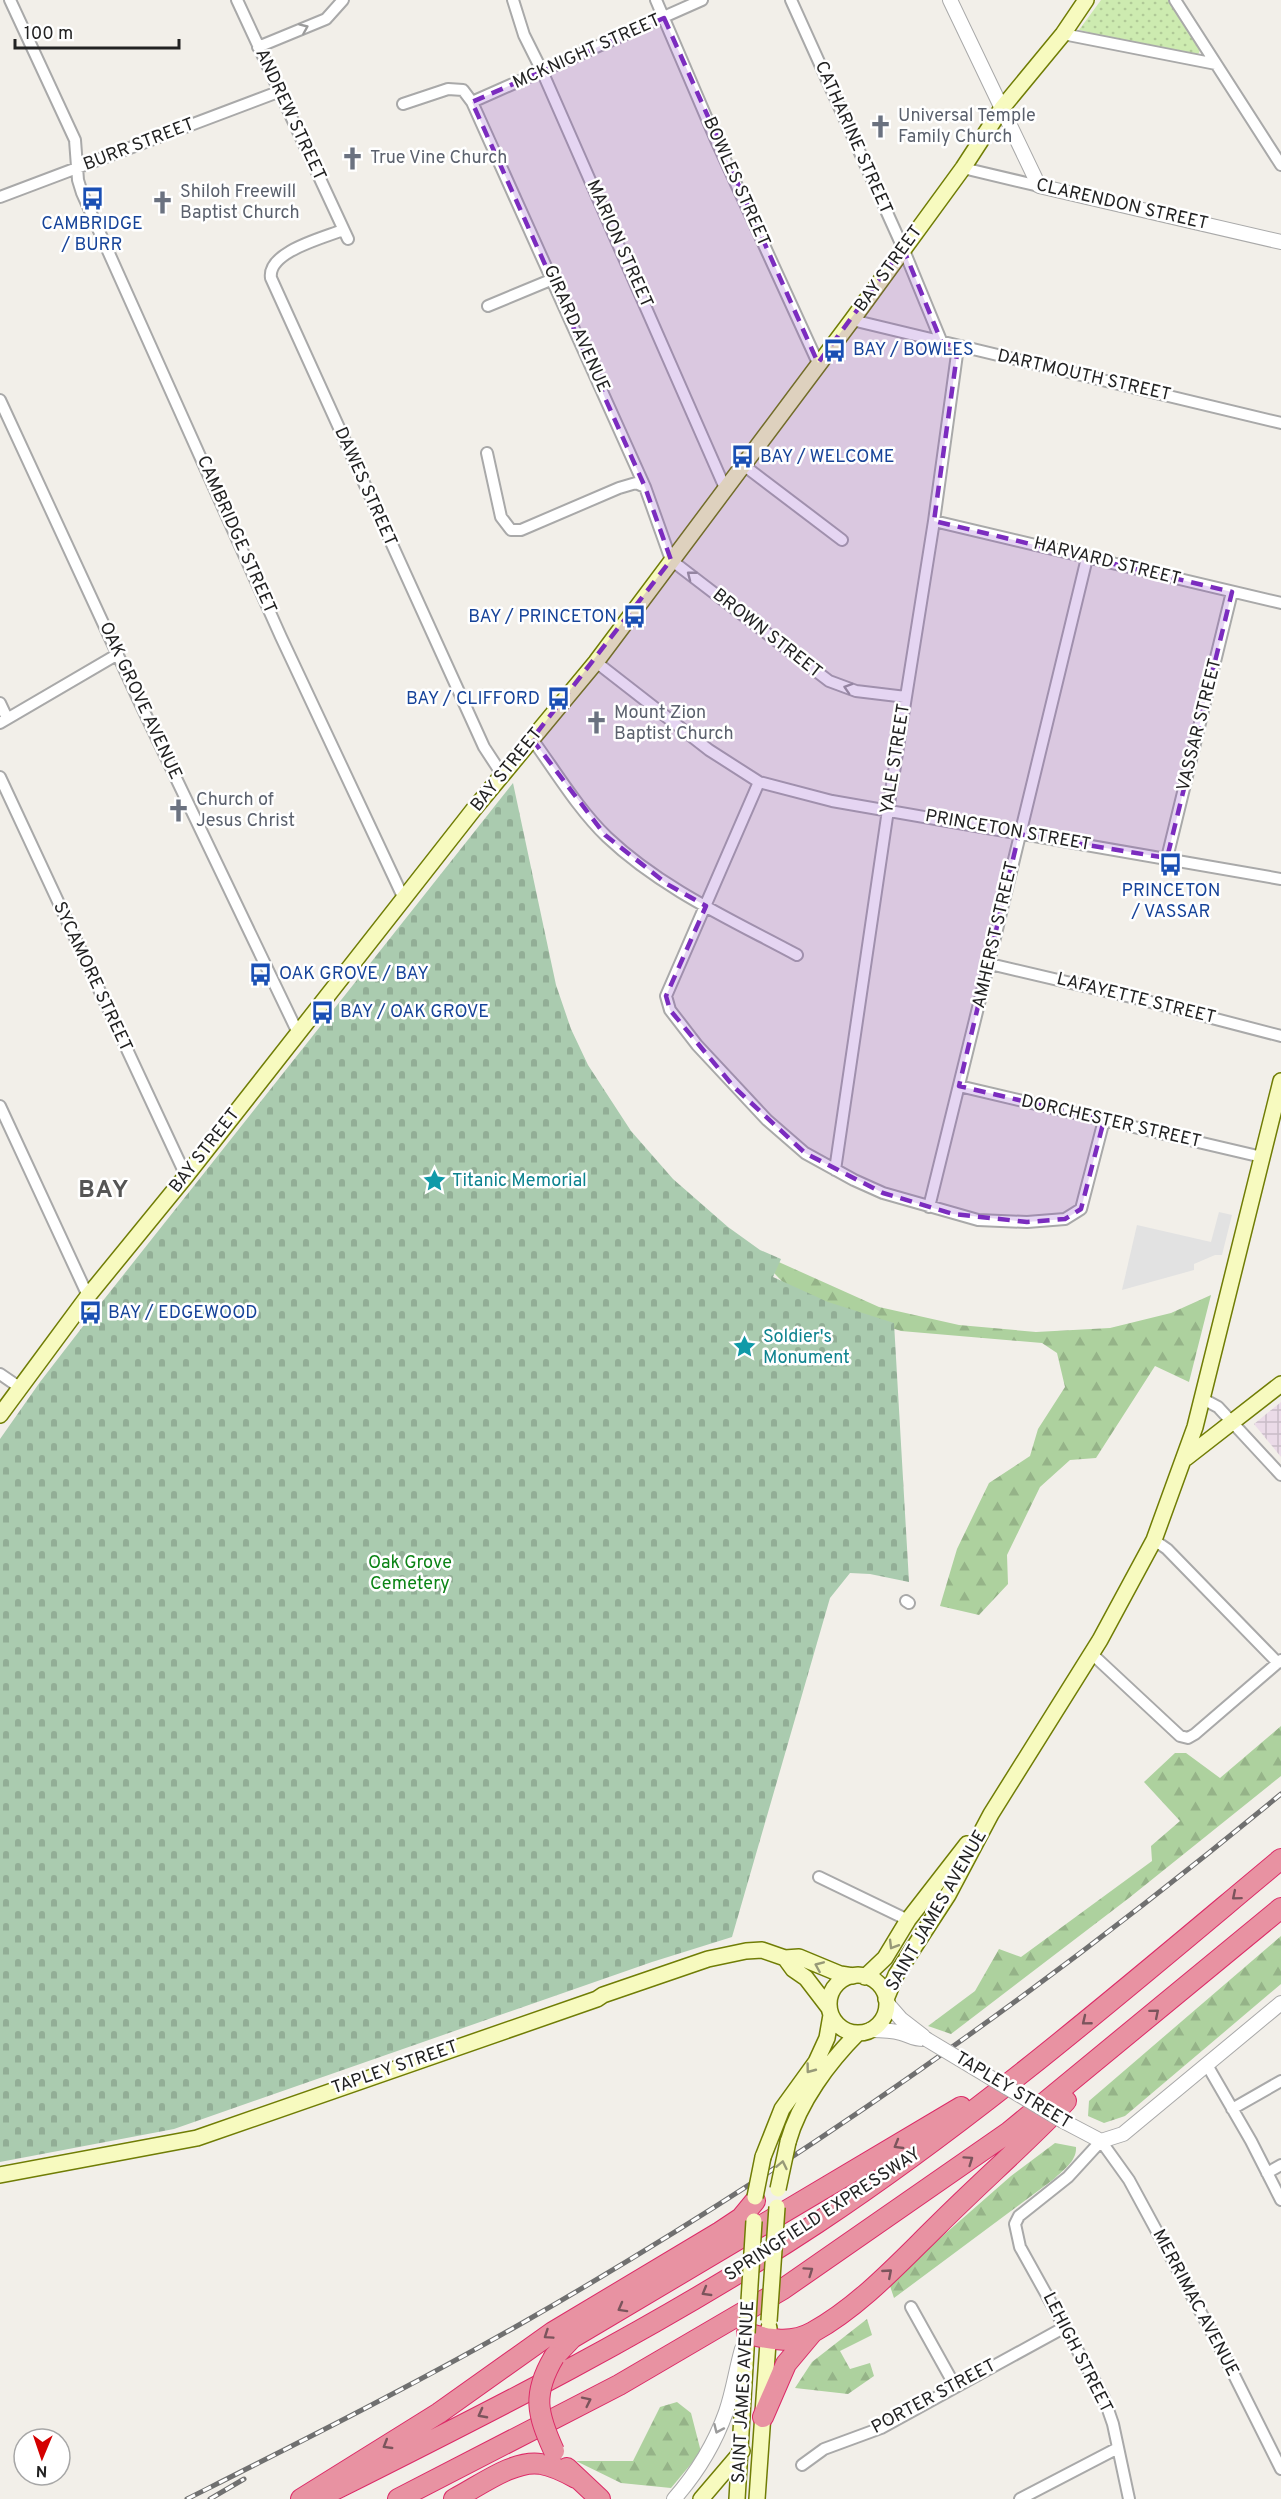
<svg xmlns="http://www.w3.org/2000/svg" width="1281" height="2499" viewBox="0 0 1281 2499" font-family="Overpass,sans-serif">
<defs>
<pattern id="industrial-grid" width="8" height="8" patternUnits="userSpaceOnUse" patternTransform="scale(1.5)"><rect width="8" height="8" fill="#ebdbe8"/><path d="M0 4h8M4 0v8" fill="none" stroke="#c9bcc7"/></pattern>
<pattern id="grass-dots" width="8" height="8" patternUnits="userSpaceOnUse" patternTransform="scale(1.5)"><rect width="8" height="8" fill="#cdebb0"/><path d="M2 2h.1M6 6h.1" fill="none" stroke="#b0c997" stroke-width="1.8" stroke-linecap="round"/></pattern>
<pattern id="forest-firs" width="22" height="20" patternUnits="userSpaceOnUse" patternTransform="scale(1.5)"><rect width="22" height="20" fill="#add19e"/><path d="M5 1l3.5 6h-7zM16 11l3.5 6h-7z" fill="#95b388"/></pattern>
<pattern id="cemetery-stones" width="16" height="16" patternUnits="userSpaceOnUse" patternTransform="scale(1.5)"><rect width="16" height="16" fill="#aacbaf"/><path d="M2 7V4a2 2 0 0 1 4 0v3zM10 15v-3a2 2 0 0 1 4 0v3z" fill="#92ae96"/></pattern>
</defs>
<rect width="100%" height="100%" fill="#f2efe9"/>
<path fill="url(#industrial-grid)" d="M1281 1402V1457L1254 1424Z"/>
<path fill="url(#grass-dots)" d="M1101 0H1168L1200 50 1198 55 1193 57 1079 30Z"/>
<path fill="url(#forest-firs)" d="M752 1250 879 1307 959 1325 1036 1332 1110 1328 1171 1313 1211 1295 1189 1382 1155 1366 1096 1458 1070 1460 1040 1487 1007 1555 1008 1584 979 1615 940 1606 957 1549 989 1483 1030 1456 1038 1429 1065 1387 1057 1353 1042 1343 901 1331 858 1317 845 1347Z
M1281 1726V1776L1129 1898 951 2034 928 2026 975 1991 999 1949 1021 1957 1152 1861 1151 1846 1180 1821 1144 1782 1175 1753H1186L1220 1778Z
M1281 1936V1984L1125 2116 1104 2123 1088 2116 1089 2101Z
M1055 2143 1076 2147C1077 2161 1063 2170 1054 2179L894 2298 889 2283 1011 2176Z
M867 2319 872 2335 840 2351 850 2369 870 2363 874 2376 848 2394 795 2388 812 2362Z
M677 2402 691 2413 701 2452 671 2488 621 2483 576 2461H633L660 2407Z"/>
<path fill="url(#cemetery-stones)" d="M513 783 556 985 571 1029 588 1065 631 1131 673 1179 728 1227 760 1250 781 1259 773 1277 828 1302 894 1323 909 1582 870 1574 850 1573 830 1598 732 1937 652 1962 174 2129 0 2162V1439L40 1382 94 1312Z"/>
<path fill="#e2e2e2" d="M1219 1212 1232 1215 1222 1255H1215L1194 1264V1270L1122 1290 1137 1225 1211 1242Z"/>
<g fill="none" stroke-linecap="round" stroke-linejoin="round">
<defs>
<path id="minor" d="M10 0 75 140 78 180 82 193 281 637 404 899
M237 0 348 239
M513 0 524 35 542 71 725 488
M656 0 716 140 818 363
M791 0 903 248 942 343
M1175 0 1281 165
M1063 34 1216 64
M258 47 326 19 343 0
M472 102 702 0
M403 104 448 89 463 90 472 102 645 487 671 560 829 681 856 691 906 697
M963 168 1039 186
M0 197 278 92
M343 230C323 238 267 252 271 278L484 747 503 776
M488 306 553 279
M852 320 1281 423
M0 400 140 703 298 1033
M487 453 501 517 511 530H521L619 488 636 483 645 487
M742 464 842 540
M934 521 1281 603
M596 662 709 750 759 782 832 801 1281 879
M0 703 7 718
M0 723 118 654
M532 739C556 772 578 809 607 837 662 889 732 920 797 955
M0 777 186 1176
M759 782 666 996 670 1010 697 1045 767 1120 805 1153 854 1180 883 1193 978 1220 1027 1222 1065 1219 1081 1209 1104 1120
M1167 858 1232 592
M990 964 1135 998 1281 1036
M959 1086 1262 1157
M0 1106 88 1296
M835 1170 888 810 934 521 958 347
M929 1207C983 991 1034 774 1087 558
M0 1374 19 1387
M1203 1399 1218 1407 1281 1475
M1154 1540 1167 1549 1278 1663
M906 1601 909 1603
M1092 1654 1180 1736 1188 1738 1195 1734 1281 1660
M819 1877 908 1920
M1207 2065 1251 2141 1281 2200
M1232 2109 1281 2081
M1267 2173 1281 2165
M911 2307 955 2386
M802 2465 824 2449 881 2428 1065 2327
M1020 2499 1116 2449
M1129 2499 1113 2424 1104 2398 1020 2247 1015 2224 1019 2216 1068 2177 1101 2141 1129 2180 1225 2357 1281 2469"/>
<path id="tertiary" d="M950 0 1039 186 1281 242
M887 2003 901 2019 923 2036
M870 2030C880 2030 891 2030 901 2033 911 2036 915 2040 926 2039
M1063 2121 1101 2141 1123 2134 1281 2003
M674 2499C696 2474 715 2443 726 2412 733 2392 736 2370 742 2349"/>
<path id="secondary" d="M0 1415 88 1296 186 1176 474 809 596 662 852 320 963 168 1002 108 1063 34 1086 0
M1186 1458 1281 1384
M785 1958 793 1969 806 1978 829 2008
M829 2004a29 29 0 1 1 58 0a29 29 0 1 1-58 0Z
M865 1977 885 1958 908 1920 967 1844
M886 1999 896 1975 948 1895 991 1814 1100 1640 1154 1540 1195 1427 1281 1081
M788 2142C799 2102 829 2062 858 2033
M763 2157 782 2109 816 2062 827 2038 831 2015
M0 2175 197 2138 597 1999 603 1995 708 1959 746 1951 762 1950 785 1958 799 1957 840 1974 853 1976
M701 2499 742 2451
M737 2499 747 2333
M757 2499 769 2328"/>
<path id="motorway" d="M747 2333C769 2340 792 2344 813 2332 860 2306 900 2262 938 2225 980 2183 1025 2144 1066 2101
M554 2357 572 2338 961 2107
M763 2417 786 2364 812 2333
M567 2468 600 2499
M301 2499 439 2413 553 2332 720 2232 741 2218 755 2201
M316 2499C486 2414 658 2328 817 2223 981 2114 1130 1985 1281 1859
M398 2499 619 2385 783 2289 1009 2132 1281 1908
M454 2499C478 2487 514 2459 541 2464 554 2466 565 2472 576 2478"/>
</defs>
<use href="#minor" stroke="#a9a9a9" stroke-width="14"/>
<use href="#tertiary" stroke="#a9a9a9" stroke-width="16"/>
<use href="#secondary" stroke="#707d05" stroke-width="18"/>
<use href="#motorway" stroke="#dc2a67" stroke-width="22"/>
<use href="#minor" stroke="#fff" stroke-width="10"/>
<use href="#tertiary" stroke="#fff" stroke-width="14"/>
<use href="#secondary" stroke="#f7fabf" stroke-width="15"/>
<use href="#motorway" stroke="#e892a2" stroke-width="20"/>
<defs>
<path id="rail" d="M187 2499C300 2442 414 2385 524 2322 791 2169 1044 1990 1281 1794
M210 2499 244 2479"/>
</defs>
<use href="#rail" stroke="#707070" stroke-width="5"/>
<use href="#rail" stroke="#fff" stroke-width="3" stroke-dasharray="9" stroke-linecap="butt"/>
<defs>
<path id="tertiary-bridge" d="M926 2039 1063 2121"/>
<path id="secondary-bridge" d="M778 2189 788 2142
M755 2197 763 2157
M769 2321 777 2207
M747 2333 754 2221"/>
<path id="motorway-bridge" d="M554 2451C537 2414 532 2394 554 2357"/>
</defs>
<use href="#tertiary-bridge" stroke="#a9a9a9" stroke-width="16" stroke-linecap="butt"/>
<use href="#secondary-bridge" stroke="#707d05" stroke-width="18" stroke-linecap="butt"/>
<use href="#motorway-bridge" stroke="#dc2a67" stroke-width="22" stroke-linecap="butt"/>
<use href="#tertiary-bridge" stroke="#fff" stroke-width="14"/>
<use href="#secondary-bridge" stroke="#f7fabf" stroke-width="15"/>
<use href="#motorway-bridge" stroke="#e892a2" stroke-width="20"/>
</g>
<defs><path id="oneway-chevron" d="M-2-3.5L2.5 0L-2 3.5" fill="none" stroke-width="1.6" stroke-linecap="round" stroke-linejoin="round" transform="scale(1.5)"/></defs>
<g stroke="#9c9c9c">
<use href="#oneway-chevron" transform="translate(304 28) rotate(-23)"/>
<use href="#oneway-chevron" transform="translate(691 575) rotate(-142)"/>
<use href="#oneway-chevron" transform="translate(848 688) rotate(-162)"/>
<use href="#oneway-chevron" transform="translate(718 2429) rotate(114)"/>
</g>
<g stroke="#7b545c">
<use href="#oneway-chevron" transform="translate(1236 1896) rotate(140)"/>
<use href="#oneway-chevron" transform="translate(1155 2013) rotate(-40)"/>
<use href="#oneway-chevron" transform="translate(1086 2021) rotate(141)"/>
<use href="#oneway-chevron" transform="translate(898 2145) rotate(150)"/>
<use href="#oneway-chevron" transform="translate(969 2160) rotate(-35)"/>
<use href="#oneway-chevron" transform="translate(809 2271) rotate(-35)"/>
<use href="#oneway-chevron" transform="translate(888 2273) rotate(-41)"/>
<use href="#oneway-chevron" transform="translate(706 2292) rotate(150)"/>
<use href="#oneway-chevron" transform="translate(622 2308) rotate(151)"/>
<use href="#oneway-chevron" transform="translate(548 2335) rotate(146)"/>
<use href="#oneway-chevron" transform="translate(587 2401) rotate(-26)"/>
<use href="#oneway-chevron" transform="translate(482 2414) rotate(152)"/>
<use href="#oneway-chevron" transform="translate(387 2445) rotate(149)"/>
</g>
<g stroke="#979978">
<use href="#oneway-chevron" transform="translate(893 1945) rotate(121)"/>
<use href="#oneway-chevron" transform="translate(819 1966) rotate(-157)"/>
<use href="#oneway-chevron" transform="translate(810 2069) rotate(127)"/>
<use href="#oneway-chevron" transform="translate(782 2165) rotate(-78)"/>
</g>
<path fill="#7b2cbf" fill-opacity="0.2" stroke="#7b2cbf" stroke-width="4.5" stroke-dasharray="12 8" stroke-linejoin="round" d="M664 18 818 363 903 248 942 343 958 347 934 521 1232 592 1167 858 1019 834 959 1086 1104 1120 1081 1209 1065 1219 1027 1222 953 1214 883 1193 805 1153 734 1087 670 1010 666 996 706 906 667 884 605 835 532 739 671 560 645 487 472 102Z"/>
<defs>
<symbol id="church-bare" viewBox="-9 -9 18 18"><path d="M-1.2-6h2.4v3.5h3.3v2.4h-3.3V6h-2.4V-.1h-3.3v-2.4h3.3Z" fill="#6b7280" stroke="#fff" stroke-width="2.5" paint-order="stroke"/></symbol>
<symbol id="bus-bare" viewBox="-9 -9 18 18"><path d="M-5-6H5V4H4V6H2V4H-2V6H-4V4H-5ZM-3.5-4V0h7V-4ZM-3.5 1.2v1.5H-2V1.2ZM2 1.2v1.5H3.5V1.2Z" fill="#1a4fb4" stroke="#fff" stroke-width="2.5" paint-order="stroke"/></symbol>
<symbol id="sight-bare" viewBox="-9 -9 18 18"><path d="M0-6L1.8-2.2L6-1.7L2.9 1.2L3.7 5.4L0 3.3L-3.7 5.4L-2.9 1.2L-6-1.7L-1.8-2.2Z" fill="#0f9aa8" stroke="#fff" stroke-width="2.5" paint-order="stroke"/></symbol>
</defs>
<g fill-rule="evenodd">
<use href="#church-bare" x="864" y="110" width="33" height="33"/>
<use href="#church-bare" x="336" y="142" width="33" height="33"/>
<use href="#bus-bare" x="76" y="182" width="33" height="33"/>
<use href="#church-bare" x="146" y="186" width="33" height="33"/>
<use href="#bus-bare" x="818" y="334" width="33" height="33"/>
<use href="#bus-bare" x="726" y="440" width="33" height="33"/>
<use href="#bus-bare" x="618" y="600" width="33" height="33"/>
<use href="#bus-bare" x="542" y="682" width="33" height="33"/>
<use href="#church-bare" x="580" y="706" width="33" height="33"/>
<use href="#church-bare" x="162" y="794" width="33" height="33"/>
<use href="#bus-bare" x="1154" y="848" width="33" height="33"/>
<use href="#bus-bare" x="244" y="958" width="33" height="33"/>
<use href="#bus-bare" x="306" y="996" width="33" height="33"/>
<use href="#sight-bare" x="418" y="1164" width="33" height="33"/>
<use href="#bus-bare" x="74" y="1296" width="33" height="33"/>
<use href="#sight-bare" x="728" y="1330" width="33" height="33"/>
</g>
<g text-anchor="middle" dominant-baseline="central" stroke-width="5" stroke-linejoin="round" paint-order="stroke">
<g font-size="18" fill="#222" stroke="#fff">
<text transform="translate(587 52) rotate(-24)">MCKNIGHT STREET</text>
<text transform="translate(290 115) rotate(65)">ANDREW STREET</text>
<text transform="translate(853 138) rotate(66)">CATHARINE STREET</text>
<text transform="translate(139 145) rotate(-21)">BURR STREET</text>
<text transform="translate(736 182) rotate(66)">BOWLES STREET</text>
<text transform="translate(1122 205) rotate(13)">CLARENDON STREET</text>
<text transform="translate(619 244) rotate(66)">MARION STREET</text>
<text transform="translate(889 269) rotate(-54)">BAY STREET</text>
<text transform="translate(576 329) rotate(66)">GIRARD AVENUE</text>
<text transform="translate(1084 376) rotate(13)">DARTMOUTH STREET</text>
<text transform="translate(365 487) rotate(66)">DAWES STREET</text>
<text transform="translate(236 535) rotate(66)">CAMBRIDGE STREET</text>
<text transform="translate(1107 562) rotate(14)">HARVARD STREET</text>
<text transform="translate(767 634) rotate(38)">BROWN STREET</text>
<text transform="translate(140 701) rotate(65)">OAK GROVE AVENUE</text>
<text transform="translate(1200 725) rotate(-76)">VASSAR STREET</text>
<text transform="translate(896 759) rotate(-81)">YALE STREET</text>
<text transform="translate(507 770) rotate(-51)">BAY STREET</text>
<text transform="translate(1008 831) rotate(10)">PRINCETON STREET</text>
<text transform="translate(996 935) rotate(-77)">AMHERST STREET</text>
<text transform="translate(92 977) rotate(65)">SYCAMORE STREET</text>
<text transform="translate(1136 999) rotate(14)">LAFAYETTE STREET</text>
<text transform="translate(1111 1122) rotate(13)">DORCHESTER STREET</text>
<text transform="translate(205 1151) rotate(-52)">BAY STREET</text>
<text transform="translate(937 1911) rotate(-60)">SAINT JAMES AVENUE</text>
<text transform="translate(395 2068) rotate(-19)">TAPLEY STREET</text>
<text transform="translate(1013 2091) rotate(31)">TAPLEY STREET</text>
<text transform="translate(823 2215) rotate(-33)">SPRINGFIELD EXPRESSWAY</text>
<text transform="translate(1195 2303) rotate(62)">MERRIMAC AVENUE</text>
<text transform="translate(1077 2353) rotate(63)">LEHIGH STREET</text>
<text transform="translate(744 2392) rotate(-87)">SAINT JAMES AVENUE</text>
<text transform="translate(934 2397) rotate(-28)">PORTER STREET</text>
</g>
<g font-size="18" fill="#5b616d" stroke="#fff" text-anchor="start">
<text x="898" y="116">Universal Temple<tspan x="898" dy="21">Family Church</tspan></text>
<text x="370" y="158">True Vine Church</text>
<text x="180" y="192">Shiloh Freewill<tspan x="180" dy="21">Baptist Church</tspan></text>
<text x="614" y="713">Mount Zion<tspan x="614" dy="21">Baptist Church</tspan></text>
<text x="196" y="800">Church of<tspan x="196" dy="21">Jesus Christ</tspan></text>
</g>
<g font-size="18" fill="#164399" stroke="#fff" text-anchor="start">
<text x="92" y="224" text-anchor="middle">CAMBRIDGE<tspan x="92" dy="21">/ BURR</tspan></text>
<text x="853" y="350">BAY / BOWLES</text>
<text x="760" y="457">BAY / WELCOME</text>
<text x="617" y="617" text-anchor="end">BAY / PRINCETON</text>
<text x="540" y="699" text-anchor="end">BAY / CLIFFORD</text>
<text x="1171" y="891" text-anchor="middle">PRINCETON<tspan x="1171" dy="21">/ VASSAR</tspan></text>
<text x="279" y="974">OAK GROVE / BAY</text>
<text x="340" y="1012">BAY / OAK GROVE</text>
<text x="108" y="1313">BAY / EDGEWOOD</text>
</g>
<g font-size="18" fill="#0d838f" stroke="#fff" text-anchor="start">
<text x="452" y="1181">Titanic Memorial</text>
<text x="763" y="1337">Soldier's<tspan x="763" dy="21">Monument</tspan></text>
</g>
<g font-size="18" fill="#0c8416" stroke="#fff">
<text x="410" y="1563">Oak Grove<tspan x="410" dy="21">Cemetery</tspan></text>
</g>
<g font-size="24" font-weight="bold" letter-spacing="1.5" fill="#555" stroke="#fff">
<text x="104" y="1191">BAY</text>
</g>
</g>
<g transform="translate(42 2457) rotate(182)"><circle r="28" fill="#ffffff" stroke="#a7a7a7" stroke-width="1.5"/>
<path d="M0-4.5L10 22L0 15L-10 22Z" fill="#d40000"/>
<text y="-9" font-size="16" font-weight="bold" text-anchor="middle" fill="#222222">N</text>
</g>
<path d="M15 39v9h164v-9" fill="none" stroke="#222222" stroke-width="3"/>
<text x="24" y="39" font-size="18" fill="#222222" stroke="#ffffff" stroke-width="4.5" paint-order="stroke">100 m</text>
</svg>
